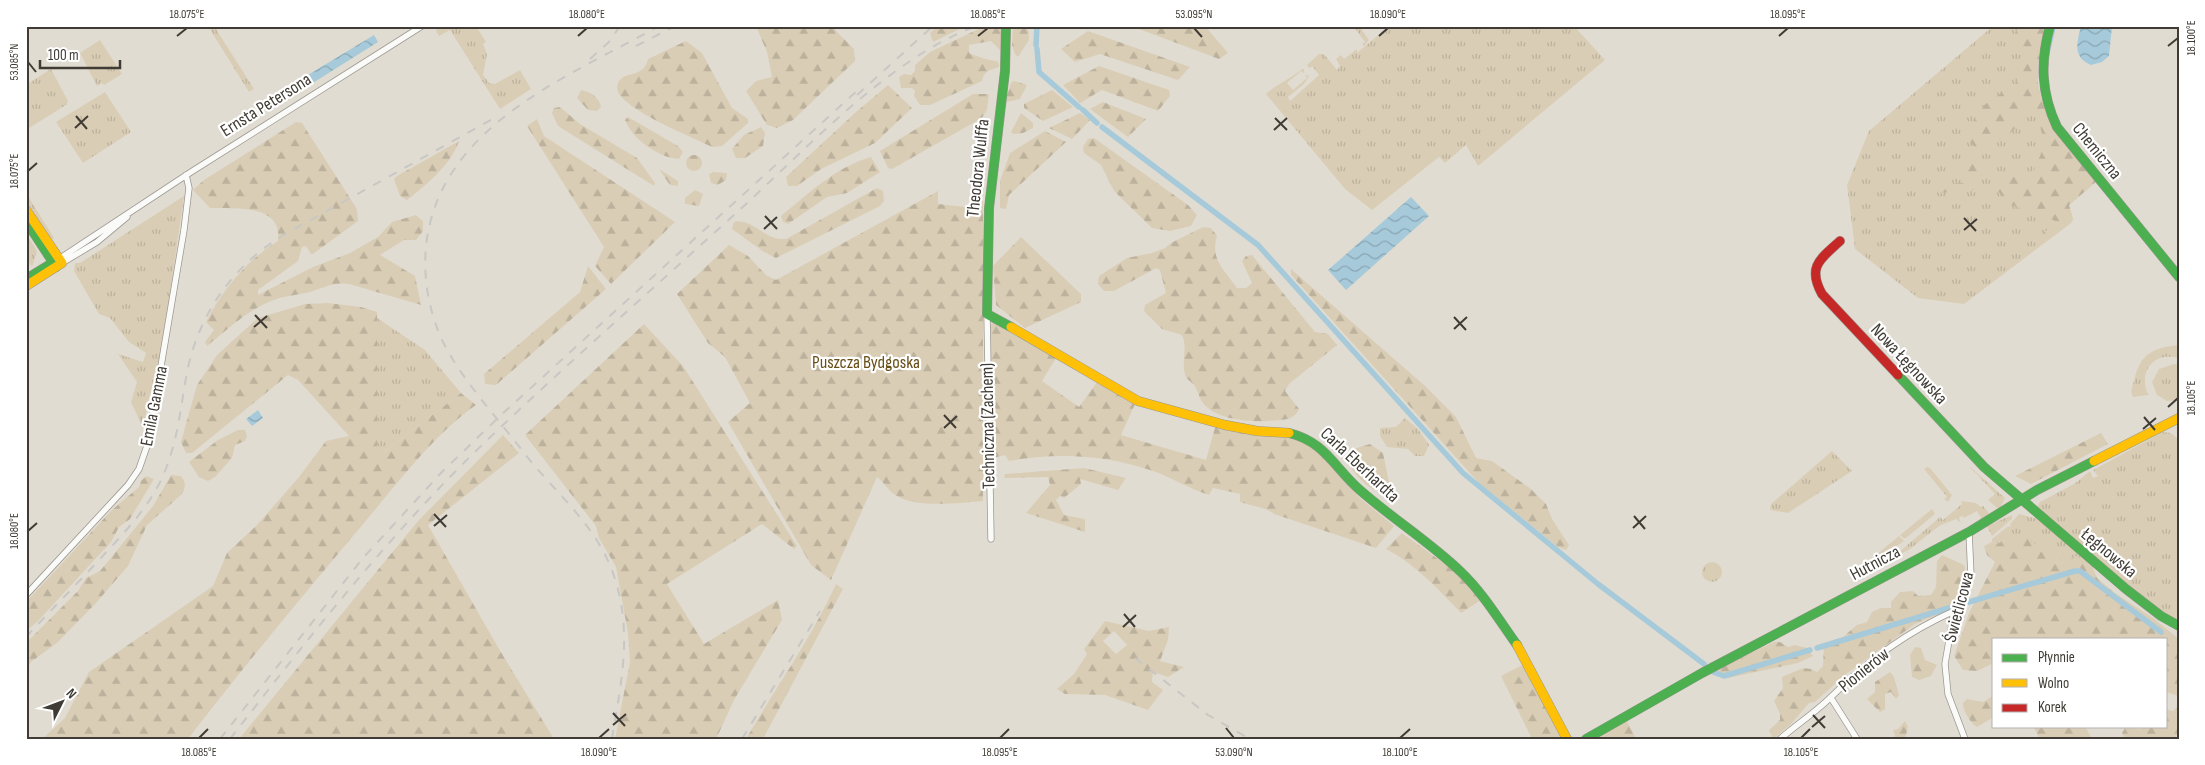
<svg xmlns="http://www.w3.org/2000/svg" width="2205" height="765" viewBox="0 0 2205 765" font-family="'Sofia Sans Condensed',sans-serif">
<defs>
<pattern id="grass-tufts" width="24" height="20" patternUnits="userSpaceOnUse" patternTransform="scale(1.25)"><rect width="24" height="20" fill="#dacdb5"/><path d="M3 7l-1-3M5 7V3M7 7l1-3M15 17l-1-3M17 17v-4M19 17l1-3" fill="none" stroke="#bcb19c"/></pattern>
<pattern id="forest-firs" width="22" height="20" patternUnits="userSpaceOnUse" patternTransform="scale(1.25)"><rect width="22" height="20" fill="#dacdb5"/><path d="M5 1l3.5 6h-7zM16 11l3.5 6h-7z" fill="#bcb19c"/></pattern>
<pattern id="water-waves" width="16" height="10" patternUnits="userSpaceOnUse" patternTransform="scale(1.25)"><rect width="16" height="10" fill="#a6cada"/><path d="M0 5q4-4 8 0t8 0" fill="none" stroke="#89a5b2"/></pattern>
</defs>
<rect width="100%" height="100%" fill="#e1dcd2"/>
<path fill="url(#grass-tufts)" d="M211 26H214L254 89 249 92 211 31Z
M439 26H476L486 42 483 44 487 54 483 75 489 83 495 84 520 70 531 89 500 109 450 30 439 36 436 31Z
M1359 26 1369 40 1364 46 1362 44 1365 42 1354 27Z
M1389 26H1574L1605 60 1478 166 1466 145 1445 163 1439 157 1372 210 1345 189 1266 94C1277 84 1290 79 1302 69H1304V73L1301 71 1287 83 1293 90 1307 78 1305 75 1309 76 1304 84 1288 97 1290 101 1319 75 1312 66 1309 68 1307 65 1319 54H1324L1337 70 1340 66 1336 59 1341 55 1344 59 1357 49V53Z
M1993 26H2045L2038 64V84L2042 101 2096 182 2069 205 2073 219 2071 223 1964 304 1918 298 1855 249 1847 185 1869 131Z
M100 40 122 74 104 85 102 83 97 86 80 53Z
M51 69 68 101 66 105 26 130V85Z
M105 92 131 132 83 163 56 122Z
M26 193 54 238 50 241 26 207Z
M184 196 157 383 150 394 143 428 131 402 137 382 118 354 143 362 146 353 129 342 110 318 99 314 74 271 75 263H80Z
M26 233 37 251 32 267 26 257Z
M377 318 425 350 461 393 377 458Z
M2179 345V358C2153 351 2138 372 2148 395L2133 397C2130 391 2132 387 2134 381 2140 354 2152 348 2179 345Z
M2174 364 2179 365V400L2167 401 2157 395 2152 382 2159 369Z
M1405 418 1418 429 1429 445 1424 456H1415L1408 449 1387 447 1380 436V428L1396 427Z
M2163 432 2171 433 2179 440V623L2155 609 2042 514 2038 506 2040 502 2074 484 2090 471 2093 478 2098 476 2093 470Z
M1832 451 1852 471 1788 513 1770 510 1771 504Z
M1969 466 2005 498 2000 508H1997L1988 500 1995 494Z
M1927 467 1930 468 1952 495 1948 502 1944 499 1947 497 1924 469Z
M1961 501 1976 503 1981 507 1983 506 1989 513 1988 517 1982 520 1977 511 1964 518 1962 516 1959 518 1961 523 1956 519 1939 526 1910 549 1856 579 1857 576 1898 553 1940 517 1943 520 1962 504Z
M1932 509 1935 514 1906 538H1903L1900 535Z
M2019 514 2038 519 2088 563 2077 557 2059 564 2055 562 2060 551 2045 554 2004 541 1997 544 1992 542V539L2007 527 2011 526 2010 524Z
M2012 515V519L1992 536 1987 526Z
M1899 536 1904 541 1866 566 1865 564Z
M1702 572a10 10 0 1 1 20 0a10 10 0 1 1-20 0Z"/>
<path fill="url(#forest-firs)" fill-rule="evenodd" d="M756 26H835L836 31 854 49 855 61 793 120 777 128 767 125 746 91 756 81 772 77 767 52Z
M937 26H966L933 42 930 33Z
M985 26H1001L1003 50 1002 52 991 41 969 45V53C975 56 991 61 997 61L999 64V67C991 70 984 70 982 81L930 105H920L914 96 915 91 912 88H901L899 77 904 74 911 75 915 71V65L930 52Z
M1013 26H1028L1029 40 1018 57 1015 54 1012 45Z
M1131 26H1205L1228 53 1219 59Z
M2035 26H2045L2038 64V84L2042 101 2096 182 2069 205 2073 219 2071 223 2047 241 2043 233 2058 222 2009 204 1996 189 2002 173 2029 182 2045 144 2036 112 2029 107 2020 124 2007 136 1994 142 1980 157 1981 189 1940 193 1942 186 1965 182 1969 176 1963 164 1967 151 1974 146 1965 138 1983 106 2016 83 2026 60 2014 35 2019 27 2026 36Z
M1088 31 1190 67 1178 80 1100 54 1075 62 1061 49Z
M686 41 702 53 732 108 748 119V123L722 146 712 147C695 138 615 107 617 87 620 68 643 81 648 59Z
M1099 66 1169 90 1170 96 1158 111 1102 90 1080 103 1063 85Z
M1014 81 1027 85 1020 99 1007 102 1006 98 1011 83Z
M888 85 912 108 875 143 821 169 797 186H788L786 177 856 112Z
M581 90C591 92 599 97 601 107L597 111 588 110 577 98Z
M1052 90 1073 107 1043 121 1024 108V104Z
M973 94H989L987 110 982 118 892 169 888 168 880 151Z
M1103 102 1146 119 1128 137 1090 109Z
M560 107 580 124 637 158 655 183 654 186 558 126 552 113 554 108Z
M1021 113 1033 123V128L1023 133 1013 134 1011 132Z
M1080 113 1090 120 1072 139 1049 128Z
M628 117 678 146 683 152 679 159C659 158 632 139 625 120Z
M537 119 544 136 675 222 611 284 595 266 604 247 527 126Z
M296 122 302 123 357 209 358 221 313 254H311L306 246 302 247 298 261 258 290V295L313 267 350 253 378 237 392 222 416 215 423 221V231L416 240H404L380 255 415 276 421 305 349 284C335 282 328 286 316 290 302 295 287 295 274 300 249 309 228 329 207 346L205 342 214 330 206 322C223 289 247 260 278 241 283 203 233 209 210 208L193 190 204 180Z
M761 127 765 133 763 146 745 158H736L732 149 744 135Z
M1045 131 1066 142 1009 195 1006 209 1000 208V181L1010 153Z
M1094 138 1188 205 1197 215 1191 226 1170 231 1152 228 1114 191 1101 165 1084 153 1083 147 1088 139Z
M459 141C451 165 426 185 407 200L400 196 394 179 397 176Z
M686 163a8 8 0 1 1 16 0a8 8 0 1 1-16 0Z
M871 157 880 172 847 193 827 197 788 224 783 222 781 216C808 194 837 166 871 157Z
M659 169 678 181V186L670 185Z
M713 172 727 173 726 180 718 185 711 183 709 174Z
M877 188 883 191 884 201 880 206 776 258 764 252 732 229 734 222C754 218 764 241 786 239Z
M695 190 703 194 699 206 685 204V198Z
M938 191V204L966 207 983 201V501C961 503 915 508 897 496 889 492 884 482 877 477L831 580 811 565 728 422 750 403 725 357 708 343 677 294 729 245 748 256 766 275 776 280Z
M1203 227 1211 228 1217 236C1210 260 1224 269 1237 288H1246L1252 283 1242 261 1246 256 1252 255 1315 332 1328 334 1337 345 1289 384 1285 391 1299 409C1294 421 1281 420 1269 421 1249 422 1216 420 1203 403 1199 398 1198 391 1194 385 1191 381 1186 380 1185 374 1181 361 1188 348 1182 335L1162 329 1144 311 1145 305 1166 293 1160 270 1156 268 1114 291H1104L1098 284 1099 276 1127 258 1152 253 1165 248 1171 243Z
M1021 237 1081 294V302L1025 328 996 305 993 266Z
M588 266 606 289 496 385 485 384 484 374 580 292Z
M1291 269 1424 385 1456 417 1476 458 1492 461 1531 489 1546 504 1552 519 1569 545 1566 550 1558 547 1479 483 1291 275Z
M328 303 361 307 377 312V458L461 393 476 405C434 434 397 484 364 523 304 594 245 665 188 739H42L65 718 89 672 213 586 227 553 257 525 299 477 326 441 349 436 298 380 288 375 192 453H186L181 442 197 385 217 355 258 318 305 304Z
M995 322 1056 358 1042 381 1079 407 1097 382 1136 402 1121 435 1206 460 1216 424 1290 433 1314 446 1360 498 1394 526 1376 548 1274 514C1266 507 1251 506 1240 502V494L1213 488 1209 495C1190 489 1172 478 1153 471 1106 455 1058 452 1009 461L1005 455 989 459 990 325Z
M644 324 683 366 797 546 794 549 762 524 667 584 704 644 778 600 782 620 734 700 716 739H615L630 662 628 633 616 567 599 538 596 526 525 435Z
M238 430H245L247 436 245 441 235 445 232 458 215 477 208 481 199 477 189 462 218 440Z
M2101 433 2108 444 2031 484 2015 476Z
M503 435 519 453 428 525 499 649 554 739H239L418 521Z
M1370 444 1383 453 1390 487C1376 501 1357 476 1348 464L1354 449Z
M1084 468 1126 478 1118 490 1080 479 1081 484 1064 498 1060 496 1056 500 1064 515 1085 519V532L1026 513 1050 485 1048 477 1004 478 1005 474Z
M171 475 181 476C186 483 186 486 182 494L147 525 128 566 96 603 58 642 31 662 26 671V643L78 591 86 578 100 571 114 554 153 506Z
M146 476 154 479 130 519 119 527 111 542 37 622 26 631V602L112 510 139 487 141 481Z
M1402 533 1460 575 1481 600 1461 613C1439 590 1415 564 1386 549Z
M2028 538 2033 543 2042 545 2041 551 2045 554 2050 547 2060 551 2055 562 2059 564 2077 556 2092 565 2097 578 2115 593 2153 618 2179 639V696L2166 692V639H1994V663L1977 671 1963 670 1954 656 1969 613 1995 562 1987 555 1984 546 1992 542 1997 544 2004 541Z
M1942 555 1964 565 1967 577 1963 589 1946 611 1915 624 1846 674 1815 702 1809 703 1790 725 1773 739 1769 730 1780 720V714L1774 701 1783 688 1782 677 1803 668 1811 669 1817 672 1823 666 1824 643 1843 637 1857 625 1867 622 1872 612 1881 608H1891V602L1900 592 1913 591 1918 596 1931 595 1936 587 1937 561Z
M836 584 843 589 763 739H746C776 687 811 639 836 584Z
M1105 621 1149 631 1169 627 1168 640 1160 661 1184 667 1168 677 1153 672 1152 682 1163 690 1148 710 1105 695 1065 694 1057 689 1074 674 1087 654 1084 649ZM1114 631 1127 645 1116 654 1103 641Z
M1774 642H1780L1788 647 1795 645 1807 648 1813 656 1798 663 1728 678 1720 677 1718 669Z
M1915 647 1921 648 1925 660 1937 665 1931 676 1919 680 1912 677 1910 655Z
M1524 664 1563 739H1532L1501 676Z
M1890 672 1894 677 1899 695 1896 699 1891 692 1885 694V709L1880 712 1867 699 1875 692V682Z
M1991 697H1994V717L1977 727C1971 724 1962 709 1963 703L1967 699 1983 702Z
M2179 706V730L2175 739H2125L2122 733 2125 728 2141 729 2144 726H2166V709L2173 711Z
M1626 719 1636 739H1602L1601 736Z
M1905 721 1908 727 1905 739H1896L1893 730 1898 729Z
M2033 726H2085L2092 739H2040Z"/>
<path fill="url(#water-waves)" d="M2081 26H2112L2109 56 2102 62 2091 65C2072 57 2077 43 2081 26Z
M374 35 378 42 308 86 303 78Z
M1411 197 1429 216 1346 290 1328 270Z
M258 410 263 418 252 426 246 419Z"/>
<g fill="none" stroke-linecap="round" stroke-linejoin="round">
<path stroke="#a6cada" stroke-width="2" d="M2047 61 2055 26"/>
<path stroke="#a6cada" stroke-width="5.5" d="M1036 45 1037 26
M1037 49 1039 72 1079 107
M1083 110 1097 123
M1102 127 1258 245 1463 473 1598 584 1704 664
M1962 604 2075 571H2080L2161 632
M1817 648 1952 607
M1713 672 1724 676 1810 650"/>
<defs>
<path id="street" d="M59 259 191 172 422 26
M62 263 97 242 127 217
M987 314 991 539
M26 595 128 485 139 469 148 443 184 230 189 188 186 175
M1831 698 1857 739
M1780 739C1796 725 1816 712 1831 697 1866 662 1909 631 1954 611
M1965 739 1948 694 1945 664 1954 611 1971 576 1969 532"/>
<path id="fast" d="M1006 26 1005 71 989 208 987 314 1011 327
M2050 26C2040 62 2041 93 2057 127L2179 277
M26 221 56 267
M26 279 57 260
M1898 375 1984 467 2126 589 2161 616 2179 626
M1289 433C1326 442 1334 468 1361 491 1393 519 1431 543 1461 572 1483 593 1499 620 1517 645
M1586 739 1702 673 1969 532 2037 490 2094 461"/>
<path id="slow" d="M26 210 62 263 26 286
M1011 327 1138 401 1225 425 1257 431 1289 433
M2094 461 2179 418
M1517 645 1567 739"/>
<path id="jam" d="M1840 241C1820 259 1807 267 1822 294L1898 375"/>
</defs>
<use href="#street" stroke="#9c9891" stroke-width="7"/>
<use href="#fast" stroke="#9c9891" stroke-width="10"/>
<use href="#slow" stroke="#9c9891" stroke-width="10"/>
<use href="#jam" stroke="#9c9891" stroke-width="10"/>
<use href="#street" stroke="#fafaf8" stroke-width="5.5"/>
<use href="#fast" stroke="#4caf50" stroke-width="9"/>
<use href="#slow" stroke="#ffc107" stroke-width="9"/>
<use href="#jam" stroke="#c62828" stroke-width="9"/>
<path stroke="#c8c7c4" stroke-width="2" stroke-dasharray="9 9" stroke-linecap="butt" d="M636 46 675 26
M590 59 609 42 620 26
M857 95 933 26
M26 637C50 611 75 586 99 560 121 536 143 514 158 486 177 450 180 411 187 372 199 314 232 267 282 236L496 117
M1135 658 1208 715 1250 739
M220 739 363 558 441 473 500 416 859 89
M230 739C310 636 389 535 483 444 568 363 657 285 745 205 811 144 891 58 976 26
M612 739C621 682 633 633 614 576 597 525 556 494 525 454 499 420 462 380 443 342 429 312 423 279 426 246 439 126 566 78 659 26
M742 739 820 611"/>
</g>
<path fill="none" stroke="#403c35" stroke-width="2" d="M1194 28 1202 37M177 36 187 28M578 36 587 28M978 36 988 28M1379 36 1388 28M1779 36 1788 28M2168 46 2178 38M28 62 36 72M76 116 87 129M1275 118 1287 130M75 128 88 116M1274 130 1287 118M28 171 37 163M765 216 777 229M1964 218 1976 231M764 229 777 217M1964 230 1977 219M255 315 267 328M1454 317 1466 330M254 327 267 316M1454 329 1467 317M2168 407 2178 398M944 415 956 428M2144 417 2155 430M944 428 957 416M2143 429 2156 418M434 514 446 527M1634 516 1645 529M434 526 447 515M1633 528 1646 516M28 531 37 523M1124 614 1135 627M1123 627 1136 615M613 713 625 726M1813 715 1825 728M613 725 626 714M1812 727 1825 716M1226 728 1234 738M199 738 208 729M599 738 609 729M1000 738 1009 729M1400 738 1410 729M1801 738 1810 729"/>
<g text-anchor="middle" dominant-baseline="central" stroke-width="4.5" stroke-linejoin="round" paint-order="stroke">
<g font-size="18" fill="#403c35" stroke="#fff">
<text transform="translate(266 105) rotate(-32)">Ernsta Petersona</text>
<text transform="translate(2097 151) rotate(51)">Chemiczna</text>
<text transform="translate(978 168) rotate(-84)">Theodora Wulffa</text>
<text transform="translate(1909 364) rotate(47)">Nowa Łęgnowska</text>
<text transform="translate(154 406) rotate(-79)">Emila Gamma</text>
<text transform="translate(988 426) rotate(-91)">Techniczna (Zachem)</text>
<text transform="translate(1360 465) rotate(43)">Carla Eberhardta</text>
<text transform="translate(2109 553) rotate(40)">Łęgnowska</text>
<text transform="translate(1875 563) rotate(-28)">Hutnicza</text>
<text transform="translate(1959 607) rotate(-75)">Świetlicowa</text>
<text transform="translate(1864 670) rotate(-39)">Pionierów</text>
</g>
<g font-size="18" fill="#684e17" stroke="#fff">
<text x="866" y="362">Puszcza Bydgoska</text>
</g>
</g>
<rect width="2205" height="765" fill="none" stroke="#ffffff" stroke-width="55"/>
<rect x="1992" y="638" width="175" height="90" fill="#ffffff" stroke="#b3b1ae"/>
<rect x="2002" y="654" width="25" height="8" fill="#4caf50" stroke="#b3b1ae"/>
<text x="2038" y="662" font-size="15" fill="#403c35">Płynnie</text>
<rect x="2002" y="679" width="25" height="8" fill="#ffc107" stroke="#b3b1ae"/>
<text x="2038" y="688" font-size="15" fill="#403c35">Wolno</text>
<rect x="2002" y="704" width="25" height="8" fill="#c62828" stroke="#b3b1ae"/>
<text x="2038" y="712" font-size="15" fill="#403c35">Korek</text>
<g transform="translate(62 702) rotate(48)" stroke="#ffffff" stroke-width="4" paint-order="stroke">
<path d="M0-4L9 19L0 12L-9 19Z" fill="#403c35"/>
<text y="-8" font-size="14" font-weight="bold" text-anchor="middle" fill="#403c35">N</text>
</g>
<path d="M40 60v8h80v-8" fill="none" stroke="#403c35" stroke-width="2.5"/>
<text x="48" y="60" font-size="15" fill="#403c35" stroke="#ffffff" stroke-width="4" paint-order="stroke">100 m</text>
<rect x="28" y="28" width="2150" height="710" fill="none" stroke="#403c35" stroke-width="2"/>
<g font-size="12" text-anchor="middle" fill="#403c35">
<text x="187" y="18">18.075°E</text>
<text x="587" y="18">18.080°E</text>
<text x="988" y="18">18.085°E</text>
<text x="1194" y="18">53.095°N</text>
<text x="1388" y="18">18.090°E</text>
<text x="1788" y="18">18.095°E</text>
<text transform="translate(2191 38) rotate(-90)" y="4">18.100°E</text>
<text transform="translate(14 62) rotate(-90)" y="4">53.085°N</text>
<text transform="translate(14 171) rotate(-90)" y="4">18.075°E</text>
<text transform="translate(2191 398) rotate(-90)" y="4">18.105°E</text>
<text transform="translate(14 531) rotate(-90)" y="4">18.080°E</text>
<text x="199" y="756">18.085°E</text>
<text x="599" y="756">18.090°E</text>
<text x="1000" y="756">18.095°E</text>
<text x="1234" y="756">53.090°N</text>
<text x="1400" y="756">18.100°E</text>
<text x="1801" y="756">18.105°E</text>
</g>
</svg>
